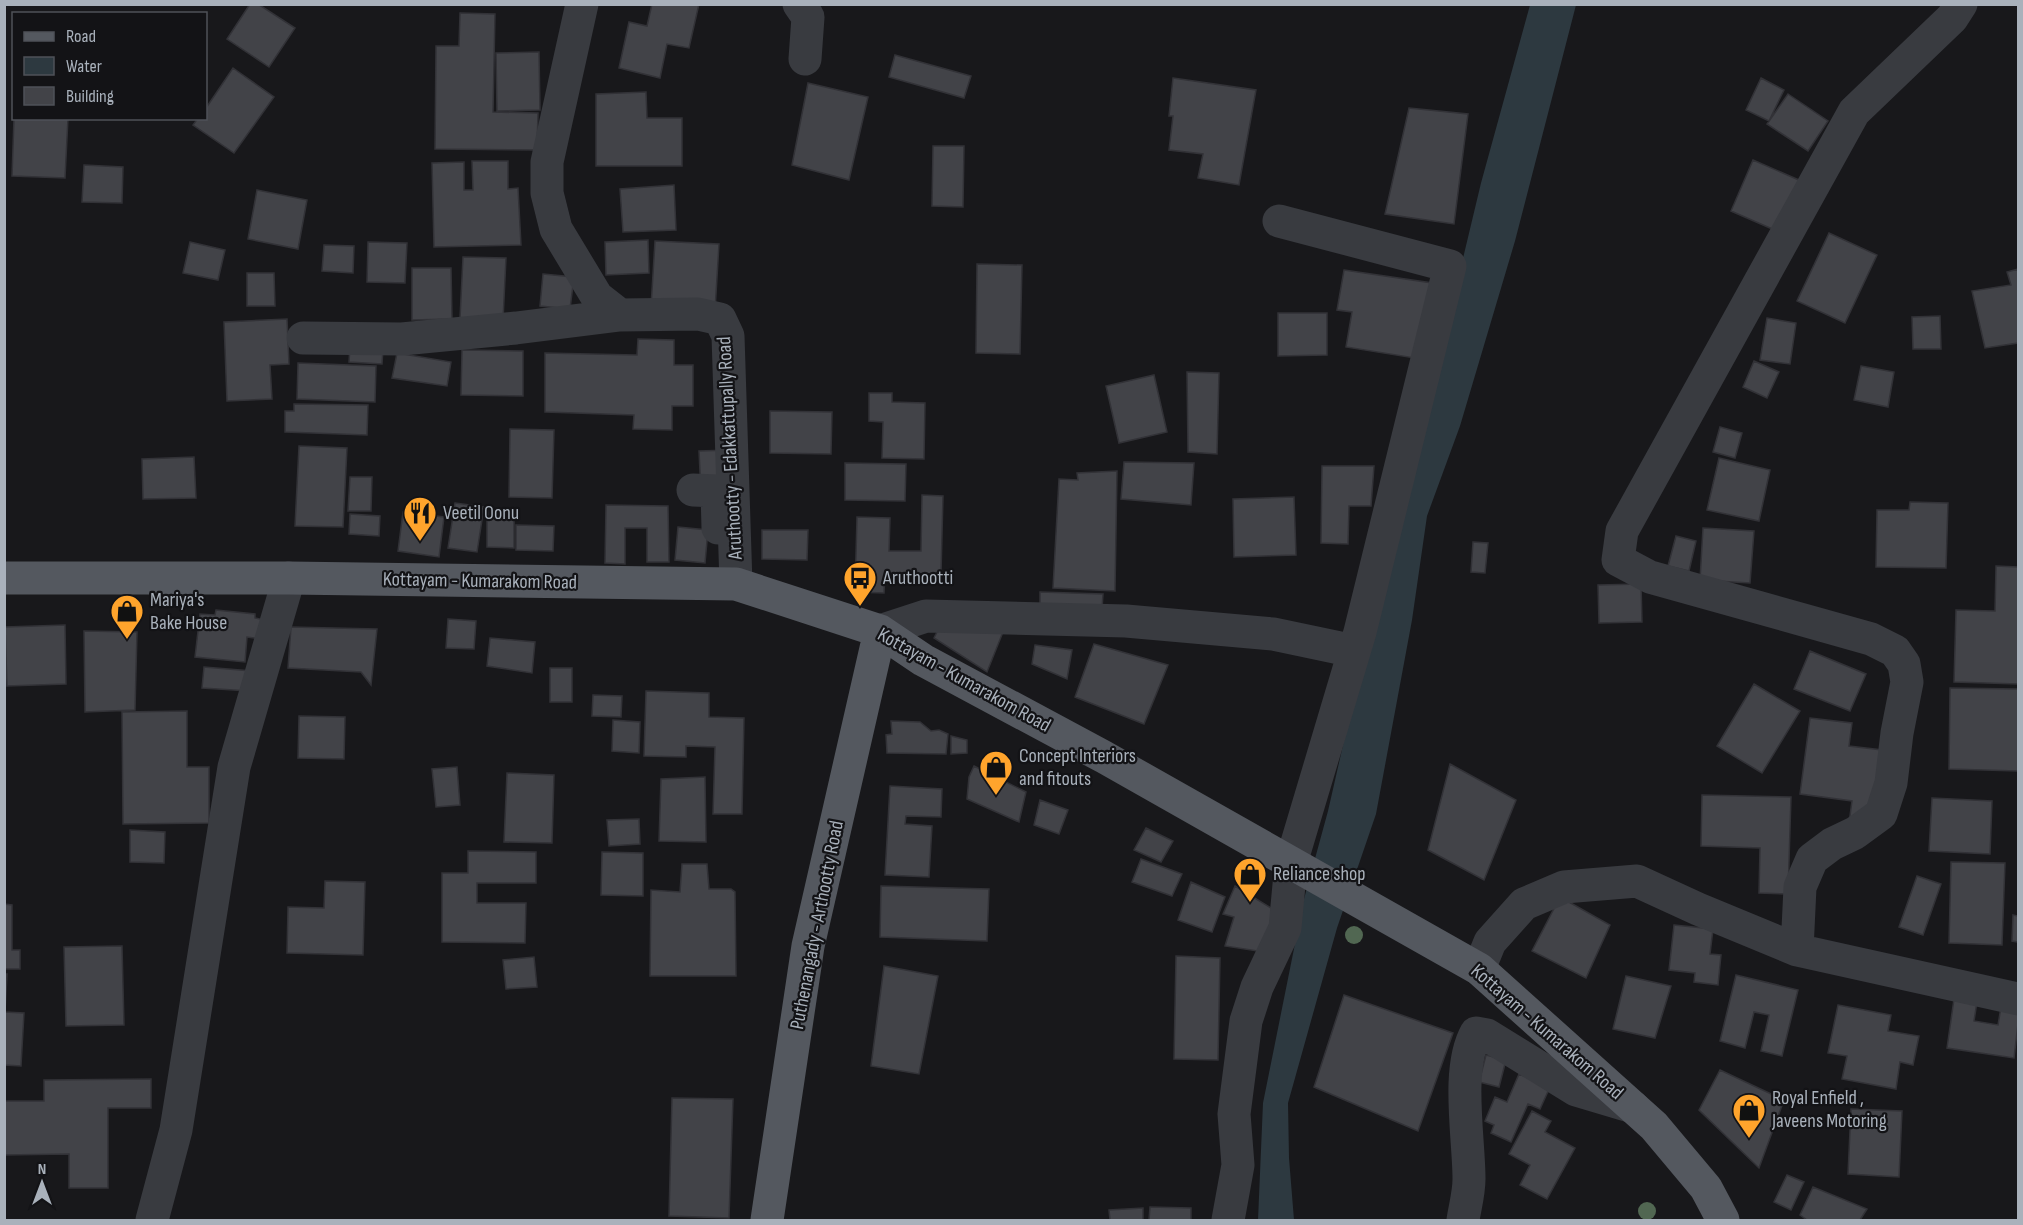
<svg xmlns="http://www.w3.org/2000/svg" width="2023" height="1225" viewBox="0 0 2023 1225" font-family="'Sofia Sans Condensed',sans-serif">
<rect width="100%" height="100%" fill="#18181b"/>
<path fill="#2d3940" d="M1530 5H1576L1515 241 1460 426 1427 516 1412 620 1376 814 1337 928 1288 1103 1289 1158 1294 1220H1258L1263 1103 1304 899 1328 811 1372 618 1427 409 1481 183Z"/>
<path fill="#424348" stroke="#323237" stroke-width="1.5" d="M250 4H258L295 28 269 67 227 39Z
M652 4H699L689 48 667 44 660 78 619 68 629 22 647 26Z
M460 13 495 14 493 112 538 113 537 150 435 149 436 46H459Z
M539 52 540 110 497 111 496 53Z
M895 55 971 76 964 98 889 77Z
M233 68 274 97 234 153 193 125 198 118H206V108Z
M1173 78 1256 90 1239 185 1198 178 1203 154 1169 150 1173 116H1169Z
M1761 78 1784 90 1769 121 1746 110Z
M808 83 868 97 849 180 792 165Z
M646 92 647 118H682V166H596V94Z
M1788 94 1828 121 1808 151 1767 124Z
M1409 108 1468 114 1454 224 1385 214Z
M14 118H68L65 178 12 176Z
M933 146H964L963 207 932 206Z
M1753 160 1808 184 1786 235 1731 211Z
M472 161H508V189L518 188 521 245 434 247 432 163 464 162V190H473Z
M84 165 123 167 122 203 82 202Z
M674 185 676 230 623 232 620 189Z
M257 190 307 200 298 249 248 239Z
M1829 233 1877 255 1845 323 1797 301Z
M648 240 649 273 606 275 605 242Z
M655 241 719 244 715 311 651 307Z
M190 242 225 250 218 280 183 273Z
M368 242 407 243 405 283 367 282Z
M324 245 354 246 353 273 322 271Z
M463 257 506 258 503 320 460 318Z
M977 264 1022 265 1020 354 976 353Z
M412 268H451L452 319 412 320Z
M2018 269V343L1985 348 1972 291 2011 285 2007 272Z
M1344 270 1439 284 1427 360 1346 347 1352 312 1337 310Z
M247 273H274L275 306H247Z
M543 274 574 277 570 309 540 306Z
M1278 313H1327V355L1278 356Z
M1940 316 1941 349H1913L1912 317Z
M1767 318 1796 323 1790 364 1760 360Z
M287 319 289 364 270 365 272 399 227 401 224 322Z
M638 339 674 340V365H693V406H672V430L633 429 634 415 545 412V353L637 355Z
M350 346 383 349 382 364 349 362Z
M462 350 523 351V396L461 395Z
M397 353 451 362 447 386 392 378Z
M1754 361 1779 372 1767 398 1743 387Z
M298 363 376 366 375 402 297 399Z
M1861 366 1894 372 1888 407 1854 400Z
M1187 372 1219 373 1217 454 1188 452Z
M1154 375 1167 432 1119 443 1106 386Z
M869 393H892V402L925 403 924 459 882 458 883 422 869 421Z
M294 404 368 405 367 435 285 432V411H294Z
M770 411 832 412 831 454 770 453Z
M1720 427 1742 433 1735 458 1713 452Z
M510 429 554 430 552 498 509 497Z
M299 446 347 448 343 527 295 526Z
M730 450 733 492 701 493 699 451Z
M194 457 196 498 143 499 142 459Z
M1719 458 1770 470 1759 521 1707 510Z
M1124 462 1194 463 1191 505 1121 499Z
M845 463 906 464 905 501 845 500Z
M1322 466H1374L1371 506H1349L1348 544 1321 543Z
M1117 471 1115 591 1053 588 1059 479 1078 480 1077 473Z
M350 477H372L371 511H348Z
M922 495 943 496 941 574 885 573 884 593 855 592 857 517 890 518 889 551H921Z
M1294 497 1296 555 1234 557 1233 499Z
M1910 502 1948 503 1946 568 1876 567 1877 510H1909Z
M455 503 484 507 477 552 448 548Z
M606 505 668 506 669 562H647V528H625V564L605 563Z
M487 511H514V548L487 547Z
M403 512 444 517 439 557 398 551Z
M350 514 380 516 379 536 349 534Z
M516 525 554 526 553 551 516 550Z
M678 527 708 530 705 563 675 560Z
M1703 528 1754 531 1750 583 1700 580Z
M762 530H808L807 560 762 559Z
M1676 536 1696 541 1689 571 1668 566Z
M1473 542 1488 543 1485 573 1471 572Z
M1996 566 2018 567V684L1954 682 1956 610 1995 611Z
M1641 584 1642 622 1599 623 1598 585Z
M1040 592 1103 594 1102 609 1040 607Z
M216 610 255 614V618L265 620 262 639 247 637 245 662 195 657 200 614 215 615Z
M448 619 476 621 474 649 446 648Z
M942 622 1005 627 987 672 934 638Z
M65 625 66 684 7 686 5 627Z
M291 627 377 629 371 685 361 672 288 668Z
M84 631 137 632 135 710 85 712Z
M490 638 535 642 532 673 487 666Z
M1094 644 1168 665 1144 724 1075 697Z
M1035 645 1072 650 1067 679 1032 664Z
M1810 651 1866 674 1850 711 1794 689Z
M204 667 252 671 249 691 202 688Z
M550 668H572V702H550Z
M1754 684 1800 711 1762 773 1717 746Z
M1950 688 2018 689V771L1949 769Z
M646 691 709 693V717L744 718 742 814H713L715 747 686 746V757L644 756Z
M593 695 622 696 621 717 592 716Z
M187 711V767H209V823L123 824 122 712Z
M299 716 345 717 344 759 298 758Z
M1810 718 1852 723 1849 746 1891 751 1881 827 1849 823 1852 801 1800 794Z
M613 720 640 722 639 753 612 751Z
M891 721 920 722 931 731 939 730 948 734 946 754 887 753 886 735 892 734Z
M951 736 967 740V753L951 754Z
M1450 764 1516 800 1484 880 1428 850Z
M974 766 1026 792 1019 822 967 799 969 777Z
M457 767 460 805 436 807 432 769Z
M507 773 554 775 552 843 504 842Z
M705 777 706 842 659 841 661 779Z
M890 786 942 789 941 817 906 816 905 824 932 826 929 877 885 875Z
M1702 795 1791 797 1788 894 1759 893 1760 848 1701 846Z
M1932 798 1992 801 1990 854 1929 851Z
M1040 800 1068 810 1059 834 1034 825Z
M639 819 640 844 609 846 607 820Z
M1146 828 1173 841 1161 862 1134 850Z
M130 830 165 832 164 863 130 862Z
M468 851 536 852V883H477V903H526L525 943 442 942V873H468Z
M602 852 643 853V896L601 895Z
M1141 859 1182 874 1172 896 1132 882Z
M1951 862 2005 863 2002 945 1949 943Z
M682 864H707L709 889H731L735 892 736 976H650L651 890 680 892Z
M1917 876 1941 884 1923 935 1899 927Z
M325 881 365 882 363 955 287 953 288 907 324 908Z
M1191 882 1225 897 1212 932 1178 920Z
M881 886 989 889 987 941 880 937Z
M1235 886 1281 914 1264 952 1225 946 1234 917 1223 914Z
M1560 897 1610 925 1586 978 1532 951Z
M4 904 12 905V950H20V969H4Z
M2013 915 2018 916V942L2012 941Z
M1674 925 1713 929 1710 954 1721 955 1718 985 1694 982 1695 973 1669 970Z
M122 946 124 1025 66 1026 64 947Z
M1176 956 1220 958 1218 1060 1174 1059Z
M534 957 537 987 506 989 503 960Z
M884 966 938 976 919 1074 871 1066Z
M4 974H7L5 1012 24 1013 21 1066 4 1065Z
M1736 975 1798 990 1782 1056 1761 1051 1769 1015 1754 1012 1745 1048 1720 1041Z
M1626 976 1671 986 1655 1038 1613 1029Z
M1344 995 1453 1033 1418 1131 1314 1087Z
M1954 999 1977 1002 1974 1021 1998 1025 2001 1007 2018 1009V1024L2014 1058 1947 1048Z
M1838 1005 1891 1015 1888 1031 1919 1036 1913 1065 1900 1062 1896 1089 1842 1079 1847 1056 1828 1053Z
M1486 1055 1506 1060 1499 1087 1479 1082Z
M1720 1070 1784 1100 1759 1168 1699 1110Z
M1519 1074 1550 1087 1540 1109 1528 1104 1511 1142 1491 1133 1494 1125 1485 1121 1495 1097 1507 1102Z
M151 1079V1108H108V1188H69V1154L4 1155V1101H44V1080Z
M672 1098 733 1099 729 1218 669 1216Z
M1851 1109 1902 1111 1899 1177 1848 1174Z
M1532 1111 1551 1121 1545 1132 1575 1148 1547 1199 1520 1185 1530 1165 1509 1154Z
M1787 1175 1804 1182 1791 1210 1774 1202Z
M1813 1187 1867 1209 1860 1220H1807L1800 1215Z
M1150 1207 1191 1208V1220H1149Z
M1143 1208V1220H1110L1109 1210Z"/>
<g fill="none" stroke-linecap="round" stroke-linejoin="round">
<path stroke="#393b40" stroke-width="33" d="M582 4 547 162V193L556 229 597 297 620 315 698 314 720 319 728 336 736 584
M799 4 808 17 805 59
M303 338 402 339 516 328 620 315
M693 490 717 491 718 528
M880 631 926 616 1126 621 1273 634 1354 651
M1797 950 1800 887 1812 859 1832 844 1855 833 1881 814 1891 783 1897 733 1907 682 1904 664 1895 651 1871 639 1650 577 1618 560 1622 531 1854 112 1952 18 1961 4
M1479 969 1490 942 1524 904 1564 887 1637 881 1698 909 1797 950 2018 999
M152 1220 176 1130 234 767 289 578
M1228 1220 1238 1165 1234 1114 1246 1021 1257 987 1285 928 1291 863 1360 632 1450 266 1279 221
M1463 1220C1465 1207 1469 1193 1469 1179 1469 1138 1456 1069 1476 1033L1487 1035 1576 1090 1633 1107"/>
<path stroke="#54585f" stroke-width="33" d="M4 578H289L736 584 880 631 923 660 1104 757 1479 969 1654 1126 1706 1188 1723 1220
M767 1220 808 946 880 631"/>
</g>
<g fill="#516752">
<circle cx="1354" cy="935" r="9"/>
<circle cx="1647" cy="1211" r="9"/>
</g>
<defs>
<symbol id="restaurant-pin" viewBox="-11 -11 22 30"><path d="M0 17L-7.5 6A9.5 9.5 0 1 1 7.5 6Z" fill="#ffa42c" stroke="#131316"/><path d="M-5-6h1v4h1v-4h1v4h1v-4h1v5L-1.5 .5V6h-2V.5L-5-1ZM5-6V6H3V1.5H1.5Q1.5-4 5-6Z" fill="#111"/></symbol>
<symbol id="bus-pin" viewBox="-11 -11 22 30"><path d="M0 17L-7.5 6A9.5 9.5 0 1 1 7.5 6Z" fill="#ffa42c" stroke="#131316"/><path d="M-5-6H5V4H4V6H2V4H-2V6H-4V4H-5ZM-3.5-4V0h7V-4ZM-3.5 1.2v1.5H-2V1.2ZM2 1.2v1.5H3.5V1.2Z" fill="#111"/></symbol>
<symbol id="shop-pin" viewBox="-11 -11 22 30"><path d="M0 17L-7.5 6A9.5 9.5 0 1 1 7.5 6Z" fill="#ffa42c" stroke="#131316"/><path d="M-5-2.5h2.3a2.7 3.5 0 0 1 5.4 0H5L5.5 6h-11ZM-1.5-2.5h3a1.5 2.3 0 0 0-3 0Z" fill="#111"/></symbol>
</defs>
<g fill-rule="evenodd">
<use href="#restaurant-pin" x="401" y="494" width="38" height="52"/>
<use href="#bus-pin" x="841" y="559" width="38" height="52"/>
<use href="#shop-pin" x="108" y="592" width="38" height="52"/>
<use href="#shop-pin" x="977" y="748" width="38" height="52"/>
<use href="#shop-pin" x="1231" y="855" width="38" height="52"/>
<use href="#shop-pin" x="1730" y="1091" width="38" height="52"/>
</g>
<g text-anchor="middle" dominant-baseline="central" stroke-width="4.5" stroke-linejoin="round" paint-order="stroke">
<g font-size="20" fill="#a9b1bb" stroke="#131316">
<text transform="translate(730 448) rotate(-93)">Aruthootty - Edakkattupally Road</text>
<text transform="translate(480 581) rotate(1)">Kottayam - Kumarakom Road</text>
<text transform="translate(964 680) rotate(29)">Kottayam - Kumarakom Road</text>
<text transform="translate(817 925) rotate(-79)">Puthenangady - Arthootty Road</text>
<text transform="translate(1547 1032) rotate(41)">Kottayam - Kumarakom Road</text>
</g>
<g font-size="20" fill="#a9b1bb" stroke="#131316" text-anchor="start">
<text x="443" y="513">Veetil Oonu</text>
<text x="883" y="578">Aruthootti</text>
<text x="150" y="600">Mariya's<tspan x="150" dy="23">Bake House</tspan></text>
<text x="1019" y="756">Concept Interiors<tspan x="1019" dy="23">and fitouts</tspan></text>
<text x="1273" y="874">Reliance shop</text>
<text x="1772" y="1098">Royal Enfield ,<tspan x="1772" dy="23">Javeens Motoring</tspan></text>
</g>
</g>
<rect width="2023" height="1225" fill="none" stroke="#a9b1bb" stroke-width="12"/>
<rect x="12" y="12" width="195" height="108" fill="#131316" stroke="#4f5258" stroke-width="1.5"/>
<rect x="24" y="32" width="30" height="9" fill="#54585f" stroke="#4f5258" stroke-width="1.5"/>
<text x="66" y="42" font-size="18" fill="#a9b1bb">Road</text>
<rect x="24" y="57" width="30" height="18" fill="#2d3940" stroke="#4f5258" stroke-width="1.5"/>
<text x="66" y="72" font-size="18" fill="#a9b1bb">Water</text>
<rect x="24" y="87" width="30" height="18" fill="#424348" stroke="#4f5258" stroke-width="1.5"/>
<text x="66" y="102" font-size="18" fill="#a9b1bb">Building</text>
<g transform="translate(42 1183)" stroke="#131316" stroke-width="4.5" paint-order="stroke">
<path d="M0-4.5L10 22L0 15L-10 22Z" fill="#a9b1bb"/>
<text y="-9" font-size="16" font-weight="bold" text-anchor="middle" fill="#a9b1bb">N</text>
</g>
</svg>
